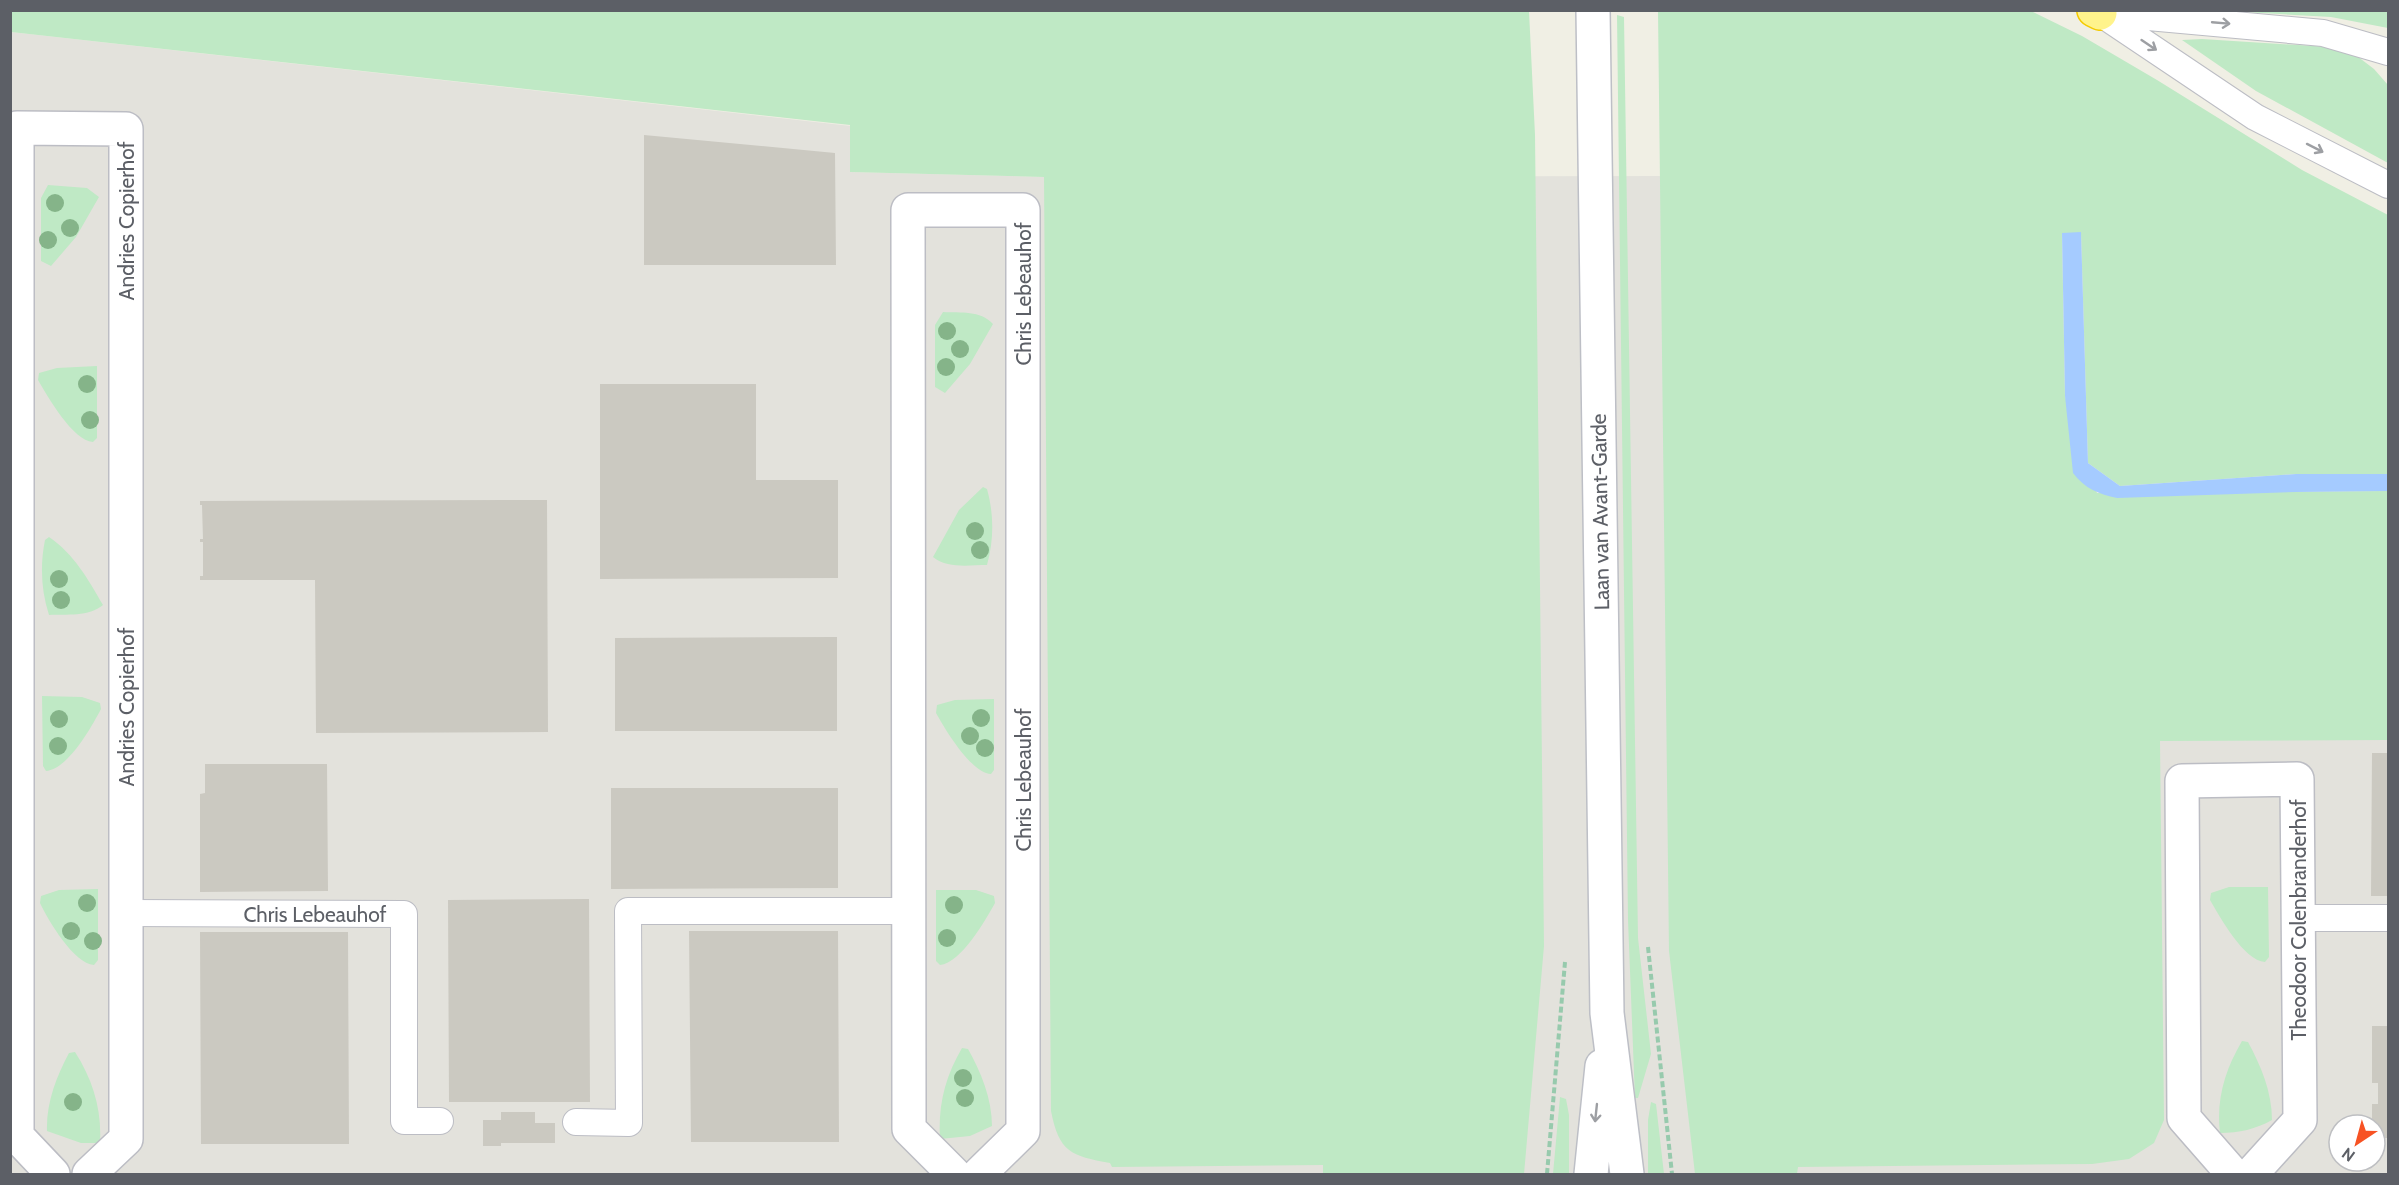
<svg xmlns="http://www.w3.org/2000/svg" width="2399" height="1185" viewBox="0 0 2399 1185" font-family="Cabin,sans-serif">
<rect width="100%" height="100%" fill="#f0efe4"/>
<path fill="#e3e2dc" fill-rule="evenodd" d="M11 32 851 126 850 172 1045 177 1660 176 1959 708 2388 709V1174H11ZM2339 1125H2375V1161H2339Z"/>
<path fill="#bfe9c5" d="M10 11H1529L1535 135 1544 946 1524 1174H1323V1165L1112 1167 1110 1163C1071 1156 1059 1152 1051 1111L1044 177 850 172V125L11 32Z
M1658 11H2031L2082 36 2157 80 2302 170 2388 215V474H2296L2120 486 2088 463 2081 233H2062L2065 396 2097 493 2388 491V740L2160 741 2164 1120 2154 1143 2129 1159 2092 1164 1798 1167 1797 1174H1695L1669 951Z
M2228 11H2388V28L2331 17Z
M1617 15 1624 17 1638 938 1651 1054 1638 1098H1635L1628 920Z
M2202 39 2330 47 2353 53 2374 69 2388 85V163L2256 91 2182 40Z
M48 185 87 188 99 197 76 237 51 266 41 261V198Z
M943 312C961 313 980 310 993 324L970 364 945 393 935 387V325Z
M97 366V438L93 442C73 441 48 397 38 380L39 373 57 368Z
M983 487 987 489C994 514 994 540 987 565 969 565 948 569 933 557L959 510Z
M49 537C74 554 88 579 103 605 89 617 66 614 49 615 41 590 40 565 45 540Z
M42 696 82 697 100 703 101 709C91 728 68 769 46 771L43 766Z
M994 699V770L991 774C971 773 945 729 936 713L937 705 955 700Z
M2229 887H2268L2269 957 2265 962C2244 961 2220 917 2210 900L2211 893Z
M98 889V960L94 965C74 964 48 920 40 903L41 896 59 890Z
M936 890H976L994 896 995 903C985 921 961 963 940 965L936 961Z
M2242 1041 2248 1042C2261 1066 2272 1092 2272 1120 2256 1129 2239 1133 2220 1133 2216 1099 2225 1070 2242 1041Z
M962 1048 968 1049C981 1072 992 1099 992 1126L970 1136 940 1139C938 1105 945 1077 962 1048Z
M75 1052C93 1080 102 1110 100 1143H81L47 1131C46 1104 56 1077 69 1053Z
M1560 1097 1566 1099 1569 1115V1174H1553Z
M1651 1102 1656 1104 1664 1174H1648V1120Z"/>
<path fill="#a5cbff" d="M2081 232 2088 463 2120 486 2296 474H2388V491L2296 492 2117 498C2099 494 2085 489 2073 473L2065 396 2062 233Z"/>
<path fill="#cbc9c1" d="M644 135 835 153 836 265H644Z
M600 384H756V480H838V578L600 579Z
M547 500 548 732 316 733 315 580H200V576H203V542H200V539H203L202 505H200V501Z
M837 637V731H615V638Z
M2372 753H2388V896H2371Z
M205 764H327L328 891 200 892V794L205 793Z
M611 788H838V888L611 889Z
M589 899 590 1102H449L448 900Z
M689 931H838L839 1142H691Z
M200 932H348L349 1144H201Z
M2372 1026H2388V1138H2375V1125H2372V1104H2378V1083H2372Z
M501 1112H535V1123H555V1143H501V1146H483V1120H501Z"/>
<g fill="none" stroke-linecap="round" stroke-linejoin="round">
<defs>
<path id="lane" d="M2100 13 2255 117 2388 185
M2104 13 2323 33 2388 52
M126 913 404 914V1121H440
M2298 918H2388
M576 1122 629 1123 628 911H909"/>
<path id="street" d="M53 1174 17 1136V128L126 129V1139L89 1174
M954 1174 909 1129 908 210H1023V1131L979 1174
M2233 1174 2184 1118 2182 781 2297 779 2300 1120 2251 1174"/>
<path id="secondary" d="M1593 10 1607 1013 1627 1174
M1591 1174 1602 1066"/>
<path id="highway" d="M2094 10 2100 13"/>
</defs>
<use href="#lane" stroke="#bcbdc4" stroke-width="28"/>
<use href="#street" stroke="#bcbdc4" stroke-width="36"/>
<use href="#secondary" stroke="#bdbfc6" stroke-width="36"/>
<use href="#highway" stroke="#f4cb00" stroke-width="36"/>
<path stroke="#97caad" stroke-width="4" stroke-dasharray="6 3" stroke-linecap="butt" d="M1648 947 1672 1174
M1547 1174 1565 962"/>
<use href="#lane" stroke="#fff" stroke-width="26"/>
<use href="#street" stroke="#fff" stroke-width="33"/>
<use href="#secondary" stroke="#fff" stroke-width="33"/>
<use href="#highway" stroke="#fff38c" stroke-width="33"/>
</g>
<g fill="#85b489">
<circle cx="55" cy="203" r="9"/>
<circle cx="70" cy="228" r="9"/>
<circle cx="48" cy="240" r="9"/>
<circle cx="947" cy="331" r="9"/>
<circle cx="960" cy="349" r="9"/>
<circle cx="946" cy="367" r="9"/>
<circle cx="87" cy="384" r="9"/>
<circle cx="90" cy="420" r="9"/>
<circle cx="975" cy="531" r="9"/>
<circle cx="980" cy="550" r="9"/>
<circle cx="59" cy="579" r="9"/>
<circle cx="61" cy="600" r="9"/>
<circle cx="981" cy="718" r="9"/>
<circle cx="59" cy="719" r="9"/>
<circle cx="970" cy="736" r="9"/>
<circle cx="58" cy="746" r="9"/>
<circle cx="985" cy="748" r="9"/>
<circle cx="87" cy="903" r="9"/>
<circle cx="954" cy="905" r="9"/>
<circle cx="71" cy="931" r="9"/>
<circle cx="947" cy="938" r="9"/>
<circle cx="93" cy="941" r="9"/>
<circle cx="963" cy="1078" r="9"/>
<circle cx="965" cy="1098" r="9"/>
<circle cx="73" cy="1102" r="9"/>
</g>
<defs><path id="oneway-shaft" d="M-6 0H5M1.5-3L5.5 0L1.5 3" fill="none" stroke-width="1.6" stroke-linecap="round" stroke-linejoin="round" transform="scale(1.5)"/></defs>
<g stroke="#9d9fa3">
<use href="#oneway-shaft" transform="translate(2221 23) rotate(5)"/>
<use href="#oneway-shaft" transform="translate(2149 45) rotate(34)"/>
<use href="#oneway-shaft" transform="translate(2315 148) rotate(27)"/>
<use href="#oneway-shaft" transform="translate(1596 1113) rotate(96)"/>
</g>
<g text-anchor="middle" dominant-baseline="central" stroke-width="4.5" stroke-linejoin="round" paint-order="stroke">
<g font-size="21" fill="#5c5f66" stroke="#fff">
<text transform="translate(126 221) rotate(-90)">Andries Copierhof</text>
<text transform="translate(1023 294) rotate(-90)">Chris Lebeauhof</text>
<text transform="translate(1600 512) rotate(-91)">Laan van Avant-Garde</text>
<text transform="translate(126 707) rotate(-90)">Andries Copierhof</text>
<text transform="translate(1023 780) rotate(-90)">Chris Lebeauhof</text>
<text x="315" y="914">Chris Lebeauhof</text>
<text transform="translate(2298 920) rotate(-90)">Theodoor Colenbranderhof</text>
</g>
</g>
<rect width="2399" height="1185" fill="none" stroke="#5c5f66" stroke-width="24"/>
<g transform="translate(2357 1143) rotate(216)"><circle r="28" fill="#ffffff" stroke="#bebfc2" stroke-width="1.5"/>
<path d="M0-4.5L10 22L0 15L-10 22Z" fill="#f75223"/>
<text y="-9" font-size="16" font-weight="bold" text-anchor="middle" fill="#5c5f66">N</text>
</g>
</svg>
